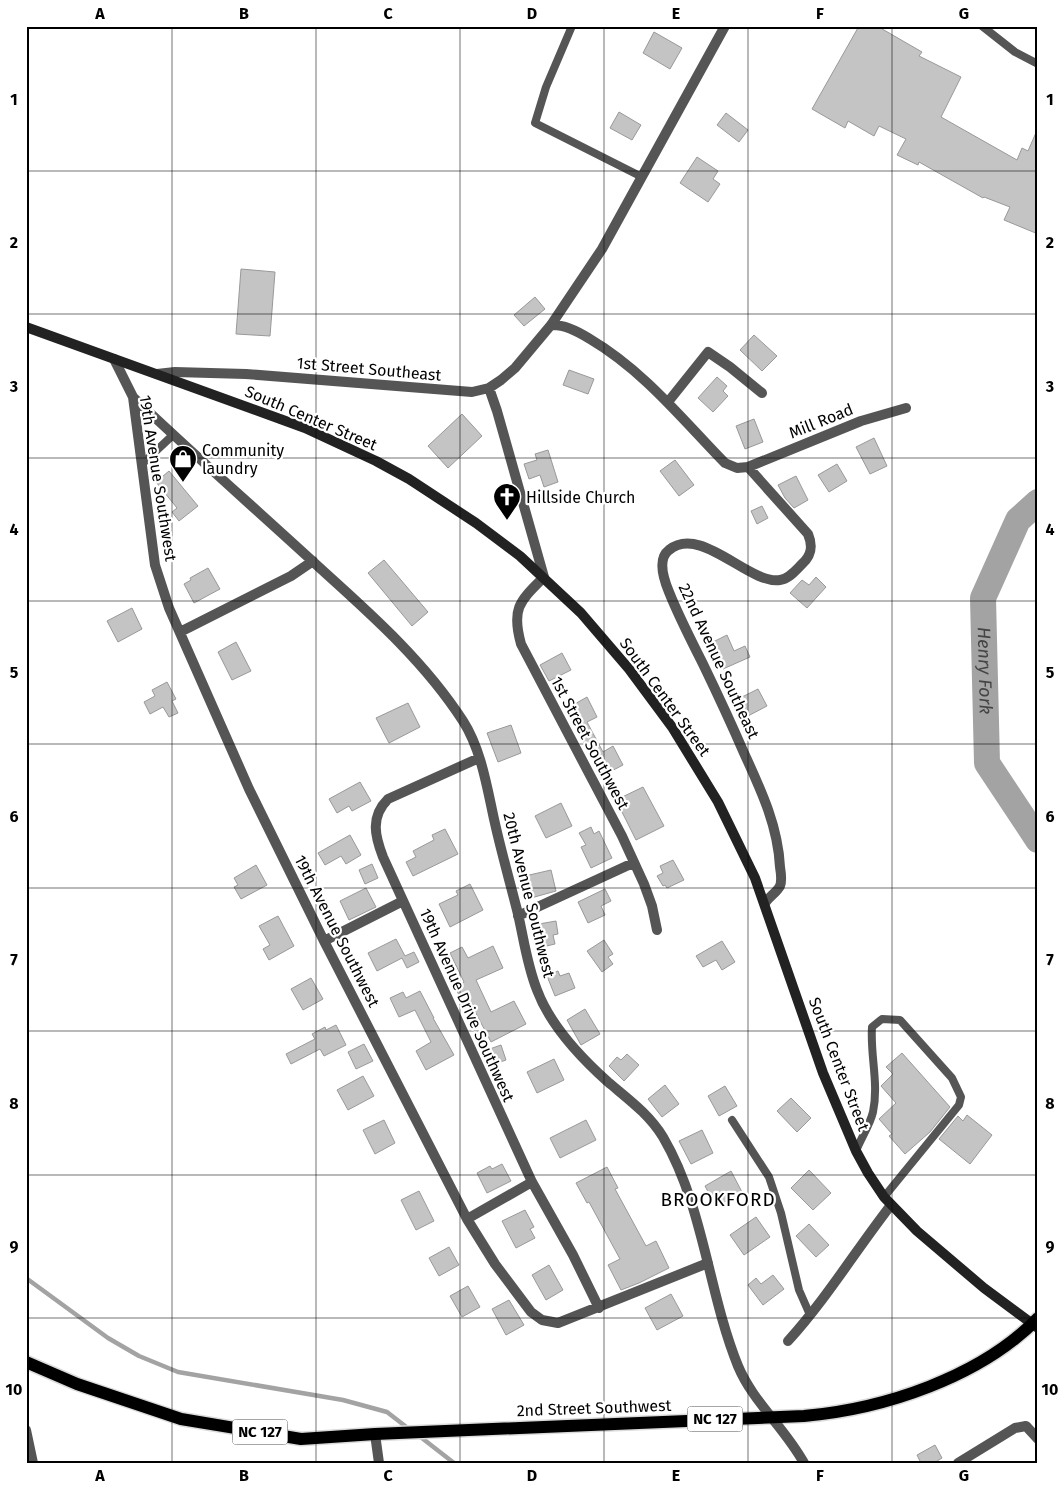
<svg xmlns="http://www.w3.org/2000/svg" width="1064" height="1489" viewBox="0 0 1064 1489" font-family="'Fira Sans',sans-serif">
<rect width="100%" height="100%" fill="#fff"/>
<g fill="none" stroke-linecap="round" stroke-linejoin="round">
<path stroke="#a3a3a3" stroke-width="4.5" d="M26 1278 108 1338 139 1356 178 1372 343 1400 387 1412 409 1429
M418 1435 454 1463"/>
<path stroke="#a3a3a3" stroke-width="26" id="s1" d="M1038 502 1018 520 983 598 987 763 1038 840"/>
</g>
<path fill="#c4c4c4" stroke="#999" d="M859 26H877L922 52 919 56 961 77 941 117 1017 160 1022 148 1028 151 1038 128V234L1004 220 1010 207 984 197 983 198 919 162 918 165 897 155 906 139 879 126 874 136 848 121 845 128 812 109Z
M654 32 682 48 670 69 643 53Z
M619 112 641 125 632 140 610 128Z
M726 113 748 130 739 142 717 125Z
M697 157 718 171 713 179 720 184 708 202 680 183Z
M241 269 275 272 270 336 236 334Z
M535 297 545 309 524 326 514 315Z
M754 335 777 356 762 371 740 350Z
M569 370 594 379 588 394 563 385Z
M717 377 727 386 723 391 728 396 713 412 698 398Z
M462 414 482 436 448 468 428 446Z
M754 419 763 442 745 449 736 426Z
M874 438 887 466 870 474 856 447Z
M548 450 558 482 544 487 540 475 529 479 524 464 537 460 535 454Z
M675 460 694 485 679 496 660 471Z
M837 464 847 481 829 492 818 475Z
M169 471 198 506 179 521 172 512 177 508 156 482Z
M796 476 808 500 794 508 785 498 778 485Z
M762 506 768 518 757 524 751 511Z
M384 560 428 612 412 626 368 573Z
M208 568 220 589 194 603 184 584 191 580 190 578Z
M816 577 826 587 807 608 790 593 802 580 809 585Z
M132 608 142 629 118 642 107 621Z
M727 635 734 651 745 646 750 657 723 669 711 643Z
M236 642 251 671 232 680 218 652Z
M562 653 571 670 549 681 540 665Z
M167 682 176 699 172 701 178 713 169 717 163 707 150 714 144 702 155 696 152 690Z
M758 689 767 706 746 717 738 699Z
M587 697 597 717 587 722 603 752 613 746 623 765 602 776 566 709Z
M408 703 420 727 389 743 376 718Z
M511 725 521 753 498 762 487 733Z
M360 782 371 801 352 811 349 806 337 813 329 799Z
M643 787 664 826 636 840 616 800Z
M561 803 572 826 546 838 535 816Z
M591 827 594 834 599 831 612 858 591 868 581 847 586 845 579 833Z
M445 829 458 854 413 876 406 862 416 857 413 851 434 840 432 835Z
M350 835 361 855 346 864 341 856 325 865 318 853Z
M673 860 684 880 667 888 665 885 663 886 657 876 663 873 660 866Z
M372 864 378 878 365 884 359 870Z
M256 865 267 885 241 899 234 887 238 885 234 878Z
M551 870 556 891 531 898 525 876Z
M470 884 483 910 450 927 439 904 458 895 456 891Z
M366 888 376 907 349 920 340 901Z
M605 889 611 901 601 906 605 915 588 923 578 902Z
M278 916 294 946 269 960 263 949 270 945 259 926Z
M556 921 558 934 553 935 555 944 538 948 533 925Z
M396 939 405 956 414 952 419 962 407 968 402 958 377 971 368 953Z
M604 940 613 954 608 957 613 964 602 972 587 951Z
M722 941 735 962 722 970 716 960 703 967 696 956Z
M493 946 503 968 476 980 491 1012 514 1001 526 1024 491 1042 470 1002 464 1005 455 987 464 982 450 953 462 947 468 958Z
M558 971 560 976 569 973 575 988 555 996 547 976Z
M311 978 323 999 303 1010 291 989Z
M420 991 434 1018H433L454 1055 426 1070 416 1051 431 1042 415 1010 399 1017 390 998 403 992 406 998Z
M585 1009 600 1034 581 1045 567 1020Z
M336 1025 346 1045 324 1056 320 1049 291 1064 286 1054 315 1039 312 1034 325 1027 326 1030Z
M364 1044 373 1061 356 1069 348 1052Z
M501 1045 506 1060 492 1065 487 1050Z
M902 1053 950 1107 930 1132 905 1154 889 1136 892 1134 879 1119 896 1103 881 1086 893 1074 886 1067Z
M627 1054 639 1065 624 1081 609 1066 617 1057 621 1060Z
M554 1059 564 1080 537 1093 527 1072Z
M363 1076 374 1096 348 1110 337 1090Z
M665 1085 679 1104 662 1117 648 1099Z
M725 1086 737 1106 719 1116 708 1096Z
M791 1098 811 1118 797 1132 777 1111Z
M967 1115 992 1135 970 1164 939 1139 958 1116 963 1121Z
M384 1120 395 1143 375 1154 363 1130Z
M586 1120 596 1140 560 1158 550 1138Z
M702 1130 713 1153 691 1164 679 1141Z
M502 1164 511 1181 487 1193 477 1173 490 1166 492 1169Z
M607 1167 618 1188 615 1189 646 1246 656 1241 669 1268 639 1283 621 1290 608 1265 620 1259 589 1202 587 1203 576 1183Z
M809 1170 831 1193 813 1210 791 1188Z
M731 1171 742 1192 716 1207 705 1186Z
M419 1191 434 1221 416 1230 401 1200Z
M525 1210 534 1227 530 1229 535 1238 516 1248 502 1221Z
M756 1217 770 1237 744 1255 730 1235Z
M809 1224 829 1245 816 1257 796 1236Z
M449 1247 459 1265 439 1276 429 1258Z
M549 1265 563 1290 546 1300 532 1275Z
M773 1275 784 1289 763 1305 748 1285 756 1278 761 1284Z
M468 1286 480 1307 462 1317 450 1296Z
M671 1294 683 1316 657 1330 645 1308Z
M509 1300 524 1325 506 1335 492 1309Z
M935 1445 942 1458 934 1463H921L917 1455Z"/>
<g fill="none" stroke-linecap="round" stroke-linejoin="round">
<defs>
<path id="primary" d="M26 1362 77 1384 181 1419 301 1439 375 1434 804 1416C884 1409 981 1377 1038 1318"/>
</defs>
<use href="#primary" stroke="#dbdbdb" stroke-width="15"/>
<path stroke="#555" stroke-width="8" d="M572 26 546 87 535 123 642 177
M982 26 1015 52 1038 64
M142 464 173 435
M732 1120 769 1177 781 1213 799 1290 810 1315
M856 1151C861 1138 870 1125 873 1112 879 1083 870 1055 872 1027L882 1019 900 1020 952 1078 961 1097 959 1105 884 1197"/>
<path stroke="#555" stroke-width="10" d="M551 325C565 324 579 332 590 339 644 371 682 419 725 463L737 468 748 467 808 534C813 546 812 555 802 564 796 570 789 579 780 580 749 585 701 524 669 550 657 559 664 580 669 592 679 617 691 640 703 664 717 693 731 723 744 753 761 790 778 826 780 867 781 873 782 881 780 886 777 892 769 897 765 903
M114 359 133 397 155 565 169 608 249 789 324 941 467 1219 495 1264 531 1312 542 1320 558 1323 708 1263
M157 374 175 372 246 374 472 392 489 388 501 380 515 368 551 325 602 249 725 26
M489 388 497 411 544 577C520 601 511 608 521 644L622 836 644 884 652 906 657 930
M133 397C194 455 258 511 321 569 372 615 425 662 463 721 481 749 487 787 494 819 501 851 510 882 518 914 524 940 527 965 537 990 550 1025 580 1057 608 1082 628 1099 649 1114 663 1137 704 1207 708 1292 738 1366 753 1402 785 1428 804 1463
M668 402 708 352 730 367 762 393
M748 467 861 421 906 408
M180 632 291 576 313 561
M479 758 388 799C370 817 375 836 383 857L532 1182 573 1255 599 1308
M518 916 633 863
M324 941 403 901
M467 1219 532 1182
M788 1341C827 1298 856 1250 891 1205
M26 1430 33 1463
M375 1434 379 1463
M958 1463 1015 1428 1026 1426 1038 1439"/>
<path stroke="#222" stroke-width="10" d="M26 327 305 428 376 461 409 479 476 523 520 556 581 613 629 669 672 727 718 802 755 878 823 1073 856 1151 868 1173 884 1197 917 1231 984 1288 1038 1328"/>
<use href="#primary" stroke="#000" stroke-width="12"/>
</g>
<path fill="none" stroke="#000" stroke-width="1" stroke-opacity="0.55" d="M172 26V1463M316 26V1463M460 26V1463M604 26V1463M748 26V1463M892 26V1463M26 171H1038M26 314H1038M26 458H1038M26 601H1038M26 744H1038M26 888H1038M26 1031H1038M26 1175H1038M26 1318H1038"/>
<defs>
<symbol id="shop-pin" viewBox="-11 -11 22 30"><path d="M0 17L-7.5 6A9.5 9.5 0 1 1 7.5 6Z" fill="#000" stroke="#fff"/><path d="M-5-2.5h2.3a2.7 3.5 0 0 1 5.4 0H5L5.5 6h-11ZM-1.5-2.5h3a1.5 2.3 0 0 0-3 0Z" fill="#fff"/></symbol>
<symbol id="church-pin" viewBox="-11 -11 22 30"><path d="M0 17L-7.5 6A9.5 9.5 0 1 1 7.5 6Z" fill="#000" stroke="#fff"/><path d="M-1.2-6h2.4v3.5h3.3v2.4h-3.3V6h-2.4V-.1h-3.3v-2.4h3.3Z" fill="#fff"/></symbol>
</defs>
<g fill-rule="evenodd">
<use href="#shop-pin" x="167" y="443" width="32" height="43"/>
<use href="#church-pin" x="491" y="481" width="32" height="43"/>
</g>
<g text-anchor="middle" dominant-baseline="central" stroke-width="4.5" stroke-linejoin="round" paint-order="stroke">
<g fill="#fff" stroke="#4c4c4c" stroke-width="1">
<rect x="687.5" y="1406.5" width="55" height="25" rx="4"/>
<rect x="232.5" y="1419.5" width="55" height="25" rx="4"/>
</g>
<g font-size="15" font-weight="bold" fill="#000">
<text x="715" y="1419">NC 127</text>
<text x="260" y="1432">NC 127</text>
</g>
<g font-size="16" fill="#000" stroke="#fff">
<text transform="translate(369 369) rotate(5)">1st Street Southeast</text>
<text transform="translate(311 418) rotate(23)">South Center Street</text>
<text transform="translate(821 421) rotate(-22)">Mill Road</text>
<text transform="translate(158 478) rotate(81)">19th Avenue Southwest</text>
<text transform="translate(719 661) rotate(65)">22nd Avenue Southeast</text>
<text transform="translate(665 697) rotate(54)">South Center Street</text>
<text transform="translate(590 743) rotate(62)">1st Street Southwest</text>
<text transform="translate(529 895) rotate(76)">20th Avenue Southwest</text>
<text transform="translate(337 931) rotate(63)">19th Avenue Southwest</text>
<text transform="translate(467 1005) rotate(66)">19th Avenue Drive Southwest</text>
<text transform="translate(839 1064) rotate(69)">South Center Street</text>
<text transform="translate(594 1408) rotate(-2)">2nd Street Southwest</text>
</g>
<g font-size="16" fill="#000" stroke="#fff" text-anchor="start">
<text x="202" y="450">Community<tspan x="202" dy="18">laundry</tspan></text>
<text x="526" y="497">Hillside Church</text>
</g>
<g font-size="18" font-style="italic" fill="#444" stroke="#fff">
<text stroke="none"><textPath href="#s1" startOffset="185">Henry Fork</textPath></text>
</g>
<g font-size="19" letter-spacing="1" fill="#000" stroke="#fff">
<text x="718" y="1199">BROOKFORD</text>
</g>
</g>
<rect width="1064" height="1489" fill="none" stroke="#ffffff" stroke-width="55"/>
<rect x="28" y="28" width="1008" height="1434" fill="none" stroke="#000" stroke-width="2"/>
<g font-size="16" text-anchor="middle" font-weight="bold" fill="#000">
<text x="100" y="19">A</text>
<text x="244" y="19">B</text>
<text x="388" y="19">C</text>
<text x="532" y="19">D</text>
<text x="676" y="19">E</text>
<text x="820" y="19">F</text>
<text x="964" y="19">G</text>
<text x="14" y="105">1</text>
<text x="1050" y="105">1</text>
<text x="14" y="248">2</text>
<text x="1050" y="248">2</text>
<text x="14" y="392">3</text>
<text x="1050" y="392">3</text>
<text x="14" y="535">4</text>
<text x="1050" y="535">4</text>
<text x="14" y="678">5</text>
<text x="1050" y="678">5</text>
<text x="14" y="822">6</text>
<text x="1050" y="822">6</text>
<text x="14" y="965">7</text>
<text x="1050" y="965">7</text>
<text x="14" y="1109">8</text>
<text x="1050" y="1109">8</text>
<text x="14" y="1252">9</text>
<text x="1050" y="1252">9</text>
<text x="14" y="1395">10</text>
<text x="1050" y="1395">10</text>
<text x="100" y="1481">A</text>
<text x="244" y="1481">B</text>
<text x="388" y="1481">C</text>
<text x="532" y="1481">D</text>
<text x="676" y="1481">E</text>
<text x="820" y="1481">F</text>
<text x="964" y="1481">G</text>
</g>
</svg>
